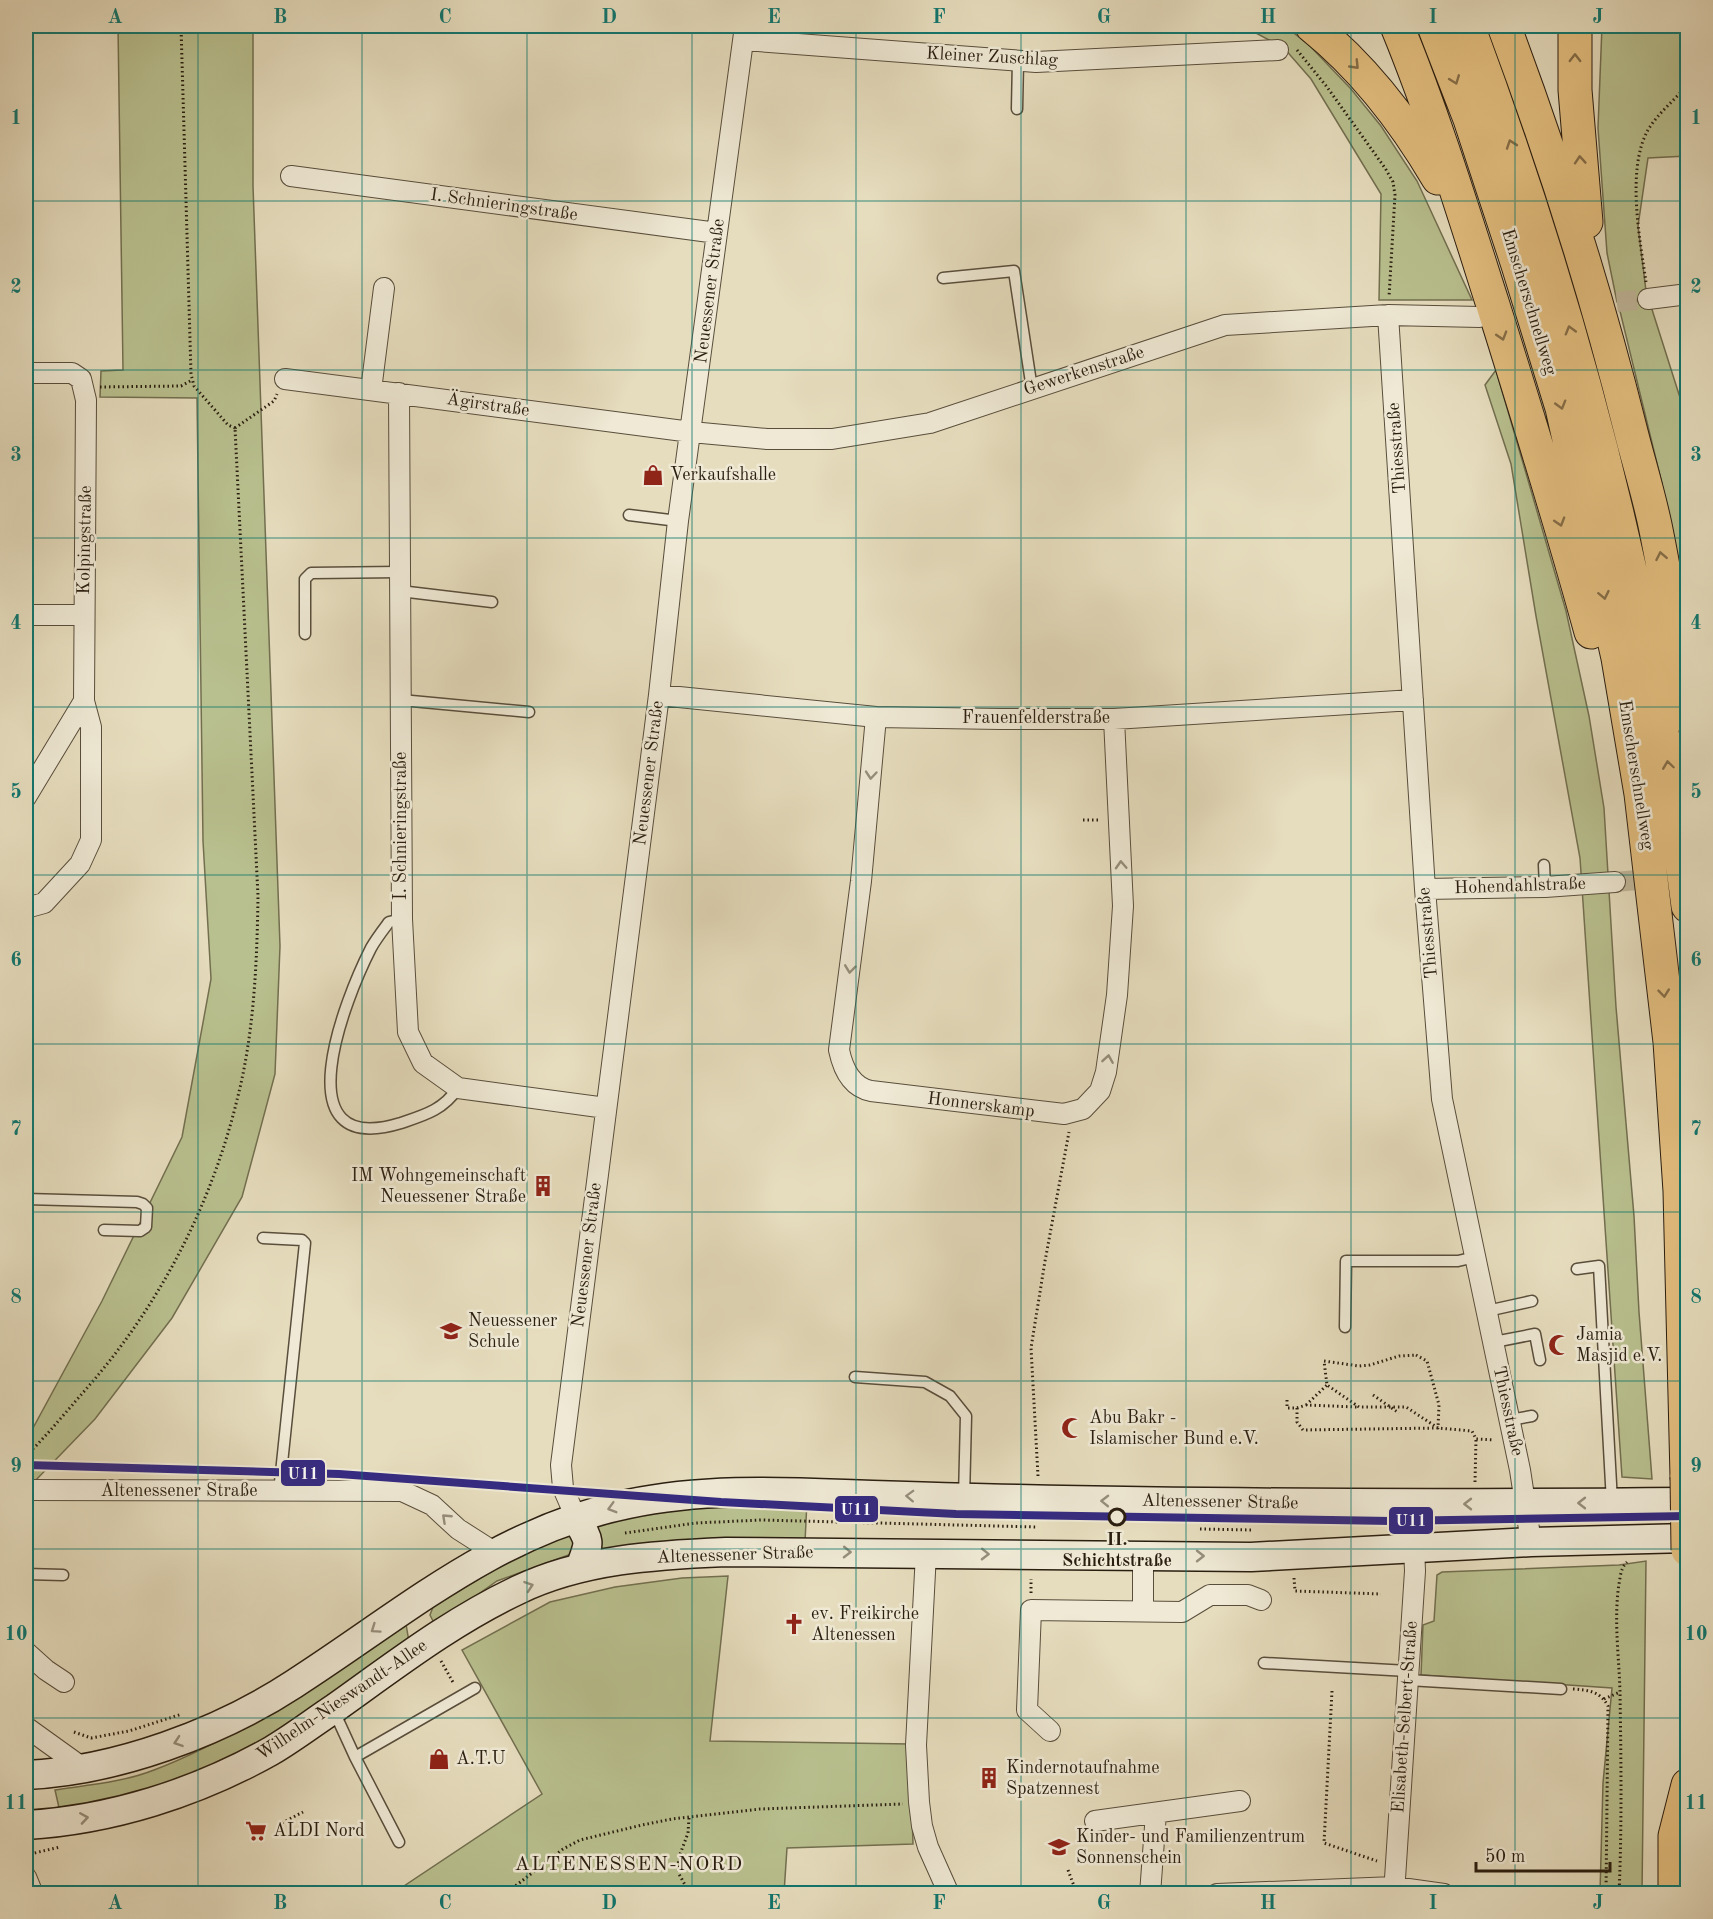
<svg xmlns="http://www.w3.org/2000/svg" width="1713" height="1919" viewBox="0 0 1713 1919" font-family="'Old Standard TT',serif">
<rect width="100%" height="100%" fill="#e6ddbe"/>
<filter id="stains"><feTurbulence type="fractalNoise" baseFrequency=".00333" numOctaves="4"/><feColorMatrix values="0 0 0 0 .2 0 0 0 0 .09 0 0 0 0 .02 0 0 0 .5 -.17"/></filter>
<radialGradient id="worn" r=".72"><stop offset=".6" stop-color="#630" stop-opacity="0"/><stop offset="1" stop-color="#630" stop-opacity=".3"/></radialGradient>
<path fill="#b9c08f" stroke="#726f50" stroke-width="1.5" d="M118 26H253V186L280 946 275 1074 242 1197 172 1318 95 1419 34 1482 26 1481V1441L102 1301 182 1137 211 979 203 841 197 398 100 397 101 371 123 370Z
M1243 26H1285L1310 46 1351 89 1381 126 1417 181 1472 300H1379L1381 194 1311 79 1284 48Z
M1602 26H1687V156L1648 158 1638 226 1647 299 1617 302 1607 253 1598 128Z
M1649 300 1683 407H1687V655L1662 484 1618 303Z
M1496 370 1566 611 1589 716 1604 808 1616 1007 1634 1216 1639 1312 1652 1479 1622 1477 1580 858 1536 616 1511 464 1485 385Z
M807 1501 805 1542 600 1555 593 1523 635 1512Z
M575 1533 574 1553 497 1581 442 1620 433 1621 430 1615 433 1607 533 1546Z
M1646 1561 1642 1893H1600L1603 1783 1612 1688 1421 1675 1423 1625 1434 1621 1437 1575 1442 1572 1619 1565Z
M728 1576 710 1741 910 1744 913 1844 787 1848 784 1893 392 1894 542 1794 462 1650 550 1602 615 1587 682 1578Z
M405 1618 409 1642 268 1741 172 1787 60 1812 55 1790C88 1785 124 1782 154 1770 246 1735 325 1674 405 1618Z"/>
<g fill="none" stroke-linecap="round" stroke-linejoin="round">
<path stroke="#c0b79b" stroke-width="20" stroke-dasharray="20 10" stroke-linecap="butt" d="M1587 305 1648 299
M1615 882 1661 878"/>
<defs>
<path id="service" d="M1017 109 1018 60
M943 278 1014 271 1032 389
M629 515 678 521
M400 591 492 602
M305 634V579L311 573 400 572
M401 700 529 712
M1544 865 1545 887
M402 919 389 922C383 930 376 939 371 948 346 997 280 1160 401 1123 425 1115 443 1110 458 1088
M26 1199 137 1202 143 1204 147 1208 146 1227 140 1231 104 1230
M263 1238 302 1240 305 1243 279 1492
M1577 1269 1599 1266 1612 1502
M1487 1311 1532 1301
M1345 1327 1346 1261H1458L1475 1257
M1494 1342 1535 1334 1540 1360
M855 1377 925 1382 950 1396 966 1416 964 1498
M1510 1420 1532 1416
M26 1574 63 1575
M1264 1663 1408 1671
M1408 1680 1561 1689
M333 1709 355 1757 399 1842
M355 1757 475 1688"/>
<path id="minor" d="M744 40 1036 62 1278 50
M291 176 717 233
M1648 299 1688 294
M1388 315 1425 889 1442 1099 1520 1470 1531 1542
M26 373H72L81 379 86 400 84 701 26 797
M285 379 691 432 767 439H832L930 423 1225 325 1388 315 1480 317
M371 390 384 288
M399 393 402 919 408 1032 423 1063 458 1088 606 1108
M26 615H84
M659 695 876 717 1000 719H1114L1413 700
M876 717 861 881 839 1050C843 1069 851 1087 871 1091L1064 1114 1083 1109 1100 1091 1106 1072 1117 995 1123 906 1114 719
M1425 889 1545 887 1615 882
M26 908 44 903 80 864 91 840V727L84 701
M26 1490 402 1491 432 1505 458 1529 494 1552
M576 1518 563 1488 561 1465 659 695 678 521 745 26
M926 1553 916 1745 919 1802 922 1826 928 1847 949 1894
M1143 1611V1556
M26 1652 46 1670 64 1682
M26 1727 83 1768
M1050 1731 1027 1710 1031 1610 1182 1612 1210 1595H1248L1261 1600
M1095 1821 1240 1801
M26 1877 33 1894
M1150 1894 1156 1813
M1217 1894 1394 1887 1444 1894
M1394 1894 1415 1571 1414 1548"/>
<path id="secondary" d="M576 1518C591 1544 590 1540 580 1568
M26 1775C116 1771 219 1733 294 1684 403 1614 496 1531 628 1504 699 1489 772 1491 845 1494 902 1496 960 1498 1018 1499 1241 1504 1464 1504 1688 1502
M26 1825C111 1820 196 1793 271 1751 293 1738 314 1722 335 1708 394 1666 452 1621 518 1590 582 1559 656 1555 726 1552L1251 1557 1531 1542 1688 1538"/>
<path id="motorway" d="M1312 26C1364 68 1404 120 1438 178
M1397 26C1434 116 1463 211 1493 305 1527 414 1561 522 1591 632
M1434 26 1470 119 1518 265 1562 408 1618 658 1641 794 1670 1042 1680 1191 1687 1477
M1468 26C1574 311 1651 603 1688 906
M1504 26C1553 157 1596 292 1630 428 1638 460 1648 492 1655 525 1668 588 1678 653 1688 717
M1575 26V90L1586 222
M1675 1894V1836L1688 1785"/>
</defs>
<use href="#service" stroke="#594e3c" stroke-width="13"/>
<use href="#minor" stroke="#594e3c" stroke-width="22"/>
<use href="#secondary" stroke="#2a1e10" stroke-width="31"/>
<use href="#motorway" stroke="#2a1e10" stroke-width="35"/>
<path stroke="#2a1e10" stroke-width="3" stroke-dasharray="1.5 3" stroke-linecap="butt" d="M181 26 191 374 194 386 228 425 235 428
M1265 26 1273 31
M1297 50 1327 87 1385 168 1393 182 1395 195 1389 297
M1646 282C1640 240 1626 169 1648 130 1658 113 1675 100 1688 84
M100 387 181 386 192 380
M235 428 274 401 277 394
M1083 820H1101
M1416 1355 1427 1361 1439 1405 1438 1428 1406 1407H1359L1327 1385 1324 1361 1359 1366 1370 1365 1399 1356Z
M1373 1395 1399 1413
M1287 1400V1408H1297V1422L1303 1430 1438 1428 1472 1431 1476 1439 1494 1440
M1306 1405 1327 1385
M1297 1408 1306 1405 1357 1407
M26 1455C34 1449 41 1440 48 1433 61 1418 74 1403 87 1388 159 1306 211 1206 237 1100 254 1034 257 964 258 896L235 428
M1038 1476 1031 1348 1045 1261 1069 1132
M1475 1482 1476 1439
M1200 1529 1252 1530
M625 1533 696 1523 761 1520 1036 1527
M1294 1578 1295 1591 1381 1594
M1031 1593V1579
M441 1661 454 1684
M1573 1689C1588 1690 1600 1691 1608 1706L1606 1894
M1332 1691 1324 1843 1377 1861
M1604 1699 1620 1692
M74 1732 91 1738 129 1731 182 1714
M689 1818 688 1833 679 1857 678 1866 679 1874 690 1894
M282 1823 303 1812
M26 1855 60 1847
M1068 1870 1074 1886V1894
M505 1894 563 1849 580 1840 642 1825 672 1819 760 1809 903 1804
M1619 1894C1622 1826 1621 1759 1620 1692 1619 1655 1613 1615 1620 1578 1621 1571 1623 1566 1627 1562"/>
<use href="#service" stroke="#efe9d5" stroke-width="10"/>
<use href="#minor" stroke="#efe9d5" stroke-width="20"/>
<use href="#secondary" stroke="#efe9d5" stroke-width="28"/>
<use href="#motorway" stroke="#e3be7f" stroke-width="33"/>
<defs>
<path id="motorway-bridge" d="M1687 1477 1688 1550"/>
</defs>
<use href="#motorway-bridge" stroke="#2a1e10" stroke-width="35" stroke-linecap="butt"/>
<use href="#motorway-bridge" stroke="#e3be7f" stroke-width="33"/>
<defs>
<path id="metro-1" d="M26 1465 339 1474 721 1502 956 1514 1391 1521 1688 1516"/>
</defs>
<use href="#metro-1" stroke="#efe9d5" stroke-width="12"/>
<use href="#metro-1" stroke="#342a82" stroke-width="8"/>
</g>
<defs><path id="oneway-chevron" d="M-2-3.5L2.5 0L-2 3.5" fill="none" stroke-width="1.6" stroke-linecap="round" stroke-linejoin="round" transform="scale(1.5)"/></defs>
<g stroke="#866e48">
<use href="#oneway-chevron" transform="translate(1575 58) rotate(-90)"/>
<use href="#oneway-chevron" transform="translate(1355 65) rotate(46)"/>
<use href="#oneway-chevron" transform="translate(1455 80) rotate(69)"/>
<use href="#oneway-chevron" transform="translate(1511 144) rotate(-109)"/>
<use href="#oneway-chevron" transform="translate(1580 160) rotate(-94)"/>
<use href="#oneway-chevron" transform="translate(1570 330) rotate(-106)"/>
<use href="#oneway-chevron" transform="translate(1502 336) rotate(73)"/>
<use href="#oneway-chevron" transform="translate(1561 405) rotate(74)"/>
<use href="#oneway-chevron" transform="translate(1560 522) rotate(73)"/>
<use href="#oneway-chevron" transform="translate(1661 556) rotate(-101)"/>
<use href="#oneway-chevron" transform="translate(1604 595) rotate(78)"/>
<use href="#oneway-chevron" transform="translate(1668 765) rotate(-98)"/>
<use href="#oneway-chevron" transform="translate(1664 993) rotate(84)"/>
</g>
<g stroke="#968e7c">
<use href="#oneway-chevron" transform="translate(871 775) rotate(95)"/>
<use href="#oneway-chevron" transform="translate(1121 865) rotate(-93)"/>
<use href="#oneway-chevron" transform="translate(850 969) rotate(97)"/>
<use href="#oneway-chevron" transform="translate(1108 1059) rotate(-81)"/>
<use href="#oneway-chevron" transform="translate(910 1496) rotate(-178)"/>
<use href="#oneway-chevron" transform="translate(1105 1501) rotate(-179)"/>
<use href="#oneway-chevron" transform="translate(1582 1503) rotate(180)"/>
<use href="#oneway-chevron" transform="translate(1468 1504) rotate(180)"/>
<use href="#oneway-chevron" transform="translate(612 1508) rotate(164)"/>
<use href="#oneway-chevron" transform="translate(446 1518) rotate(-137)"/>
<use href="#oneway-chevron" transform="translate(847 1552) rotate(1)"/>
<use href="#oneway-chevron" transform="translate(985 1554) rotate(1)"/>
<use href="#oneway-chevron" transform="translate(1200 1556)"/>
<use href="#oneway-chevron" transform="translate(529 1586) rotate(-19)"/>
<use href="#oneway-chevron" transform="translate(375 1629) rotate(145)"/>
<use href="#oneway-chevron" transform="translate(178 1742) rotate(161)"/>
<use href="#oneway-chevron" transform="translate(84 1818) rotate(-9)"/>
</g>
<path fill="none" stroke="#0f766e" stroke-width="1.5" stroke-opacity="0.55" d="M198 26V1894M362 26V1894M527 26V1894M692 26V1894M856 26V1894M1021 26V1894M1186 26V1894M1351 26V1894M1515 26V1894M26 201H1688M26 370H1688M26 538H1688M26 707H1688M26 875H1688M26 1044H1688M26 1212H1688M26 1381H1688M26 1549H1688M26 1718H1688"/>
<defs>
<symbol id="shop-bare" viewBox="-9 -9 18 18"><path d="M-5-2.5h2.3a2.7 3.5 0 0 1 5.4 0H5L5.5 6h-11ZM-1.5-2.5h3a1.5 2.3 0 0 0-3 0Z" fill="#8f2418" stroke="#efe9d5" stroke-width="2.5" paint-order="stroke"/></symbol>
<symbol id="building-bare" viewBox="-9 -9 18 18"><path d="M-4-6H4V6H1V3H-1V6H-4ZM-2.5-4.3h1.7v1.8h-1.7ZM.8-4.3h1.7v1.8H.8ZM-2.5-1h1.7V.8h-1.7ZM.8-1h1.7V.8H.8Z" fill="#8f2418" stroke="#efe9d5" stroke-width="2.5" paint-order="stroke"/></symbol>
<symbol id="school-bare" viewBox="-9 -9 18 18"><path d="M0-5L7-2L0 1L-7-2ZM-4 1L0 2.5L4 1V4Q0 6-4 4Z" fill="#8f2418" stroke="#efe9d5" stroke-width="2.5" paint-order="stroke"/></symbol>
<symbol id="mosque-bare" viewBox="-9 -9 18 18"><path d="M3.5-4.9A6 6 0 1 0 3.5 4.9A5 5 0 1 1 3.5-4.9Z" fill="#8f2418" stroke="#efe9d5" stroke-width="2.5" paint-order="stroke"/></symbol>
<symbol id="church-bare" viewBox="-9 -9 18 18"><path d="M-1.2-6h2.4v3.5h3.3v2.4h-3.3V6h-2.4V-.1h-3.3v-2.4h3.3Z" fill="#8f2418" stroke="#efe9d5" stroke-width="2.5" paint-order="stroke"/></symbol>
<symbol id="supermarket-bare" viewBox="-9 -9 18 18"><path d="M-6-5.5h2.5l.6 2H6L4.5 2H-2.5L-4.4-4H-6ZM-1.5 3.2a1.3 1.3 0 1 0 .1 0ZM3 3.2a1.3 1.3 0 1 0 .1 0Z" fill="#8f2418" stroke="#efe9d5" stroke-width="2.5" paint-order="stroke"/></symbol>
</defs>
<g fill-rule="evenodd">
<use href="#shop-bare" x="638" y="460" width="30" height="30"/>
<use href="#building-bare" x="528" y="1171" width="30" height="30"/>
<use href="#school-bare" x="436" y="1316" width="30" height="30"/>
<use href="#mosque-bare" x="1544" y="1330" width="30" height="30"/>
<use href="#mosque-bare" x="1057" y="1413" width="30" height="30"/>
<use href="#church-bare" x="779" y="1609" width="30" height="30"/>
<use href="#shop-bare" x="424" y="1744" width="30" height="30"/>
<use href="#building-bare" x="974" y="1763" width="30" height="30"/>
<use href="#supermarket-bare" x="241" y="1816" width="30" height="30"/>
<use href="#school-bare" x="1044" y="1832" width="30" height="30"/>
</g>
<circle fill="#efe9d5" stroke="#2a1e10" stroke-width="3" cx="1117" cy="1517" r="8"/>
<g text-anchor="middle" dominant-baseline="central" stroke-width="5" stroke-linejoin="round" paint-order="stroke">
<g font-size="18" fill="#2a1e10" stroke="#efe9d5">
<text transform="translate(992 57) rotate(3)">Kleiner Zuschlag</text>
<text transform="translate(504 205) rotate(8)">I. Schnieringstraße</text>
<text transform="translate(710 291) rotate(-83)">Neuessener Straße</text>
<text transform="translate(1529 302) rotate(73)">Emscherschnellweg</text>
<text transform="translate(1084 371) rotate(-18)">Gewerkenstraße</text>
<text transform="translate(488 405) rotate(8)">Ägirstraße</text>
<text transform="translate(1397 448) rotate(-94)">Thiesstraße</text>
<text transform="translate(85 540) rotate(-89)">Kolpingstraße</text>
<text x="1036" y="718">Frauenfelderstraße</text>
<text transform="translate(649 773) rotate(-83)">Neuessener Straße</text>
<text transform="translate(1636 775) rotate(81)">Emscherschnellweg</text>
<text transform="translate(401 826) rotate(-90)">I. Schnieringstraße</text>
<text transform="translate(1520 886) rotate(-2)">Hohendahlstraße</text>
<text transform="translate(1428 933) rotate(-95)">Thiesstraße</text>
<text transform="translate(981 1105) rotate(7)">Honnerskamp</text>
<text transform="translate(587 1255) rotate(-83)">Neuessener Straße</text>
<text transform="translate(1508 1411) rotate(78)">Thiesstraße</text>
<text x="179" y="1491">Altenessener Straße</text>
<text transform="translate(1220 1502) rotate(1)">Altenessener Straße</text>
<text transform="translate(735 1555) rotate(-2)">Altenessener Straße</text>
<text transform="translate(342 1700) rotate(-34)">Wilhelm-Nieswandt-Allee</text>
<text transform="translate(1405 1717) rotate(-86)">Elisabeth-Selbert-Straße</text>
</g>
<g font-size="18" fill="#2a1e10" stroke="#efe9d5" text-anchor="start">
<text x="670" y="475">Verkaufshalle</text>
<text x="526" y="1176" text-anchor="end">IM Wohngemeinschaft<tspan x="526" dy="21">Neuessener Straße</tspan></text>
<text x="468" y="1321">Neuessener<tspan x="468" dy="21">Schule</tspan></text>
<text x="1576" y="1335">Jamia<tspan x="1576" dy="21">Masjid e.V.</tspan></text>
<text x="1089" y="1418">Abu Bakr -<tspan x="1089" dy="21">Islamischer Bund e.V.</tspan></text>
<text x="811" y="1614">ev. Freikirche<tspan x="811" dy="21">Altenessen</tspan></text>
<text x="456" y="1759">A.T.U</text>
<text x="1006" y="1768">Kindernotaufnahme<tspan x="1006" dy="21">Spatzennest</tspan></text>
<text x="273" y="1831">ALDI Nord</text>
<text x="1076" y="1837">Kinder- und Familienzentrum<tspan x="1076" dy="21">Sonnenschein</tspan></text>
</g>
<g font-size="18" font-weight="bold" fill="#2a1e10" stroke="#efe9d5">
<text x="1117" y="1540">II.<tspan x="1117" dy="21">Schichtstraße</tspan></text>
</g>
<g font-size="20" letter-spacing="1.5" fill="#2a1e10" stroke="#efe9d5">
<text x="629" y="1865">ALTENESSEN-NORD</text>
</g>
</g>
<g stroke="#efe9d5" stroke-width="2">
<rect x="280" y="1459" width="46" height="28" rx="6" fill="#342a82"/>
<rect x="834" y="1495" width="45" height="28" rx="6" fill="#342a82"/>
<rect x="1388" y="1506" width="46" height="29" rx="6" fill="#342a82"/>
</g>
<g font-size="16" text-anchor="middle" font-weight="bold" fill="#fff">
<text x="303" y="1479">U11</text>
<text x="856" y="1515">U11</text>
<text x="1411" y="1526">U11</text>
</g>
<rect width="1713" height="1919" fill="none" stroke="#e6ddbe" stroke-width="66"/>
<path d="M1476 1862v9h134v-9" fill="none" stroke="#2a1e10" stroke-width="3"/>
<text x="1485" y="1862" font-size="18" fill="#2a1e10" stroke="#efe9d5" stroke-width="4.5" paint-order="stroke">50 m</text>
<rect x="33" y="33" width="1647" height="1853" fill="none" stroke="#0f766e" stroke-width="2"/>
<g font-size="20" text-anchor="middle" font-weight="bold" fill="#0f766e">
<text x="115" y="23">A</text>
<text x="280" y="23">B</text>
<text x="445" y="23">C</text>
<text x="609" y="23">D</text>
<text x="774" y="23">E</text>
<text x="939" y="23">F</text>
<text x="1104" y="23">G</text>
<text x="1268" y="23">H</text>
<text x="1433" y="23">I</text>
<text x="1598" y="23">J</text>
<text x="16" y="124">1</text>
<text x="1696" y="124">1</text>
<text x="16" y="293">2</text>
<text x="1696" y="293">2</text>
<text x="16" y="461">3</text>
<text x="1696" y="461">3</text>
<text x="16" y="629">4</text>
<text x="1696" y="629">4</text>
<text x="16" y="798">5</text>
<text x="1696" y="798">5</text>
<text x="16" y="966">6</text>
<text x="1696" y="966">6</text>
<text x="16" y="1135">7</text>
<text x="1696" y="1135">7</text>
<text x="16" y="1303">8</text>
<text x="1696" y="1303">8</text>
<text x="16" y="1472">9</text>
<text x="1696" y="1472">9</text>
<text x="16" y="1640">10</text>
<text x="1696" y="1640">10</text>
<text x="16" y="1809">11</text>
<text x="1696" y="1809">11</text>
<text x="115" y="1909">A</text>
<text x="280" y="1909">B</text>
<text x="445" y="1909">C</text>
<text x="609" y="1909">D</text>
<text x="774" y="1909">E</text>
<text x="939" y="1909">F</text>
<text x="1104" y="1909">G</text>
<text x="1268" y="1909">H</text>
<text x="1433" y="1909">I</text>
<text x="1598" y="1909">J</text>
</g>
<rect width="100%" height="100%" filter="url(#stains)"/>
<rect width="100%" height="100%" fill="url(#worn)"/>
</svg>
